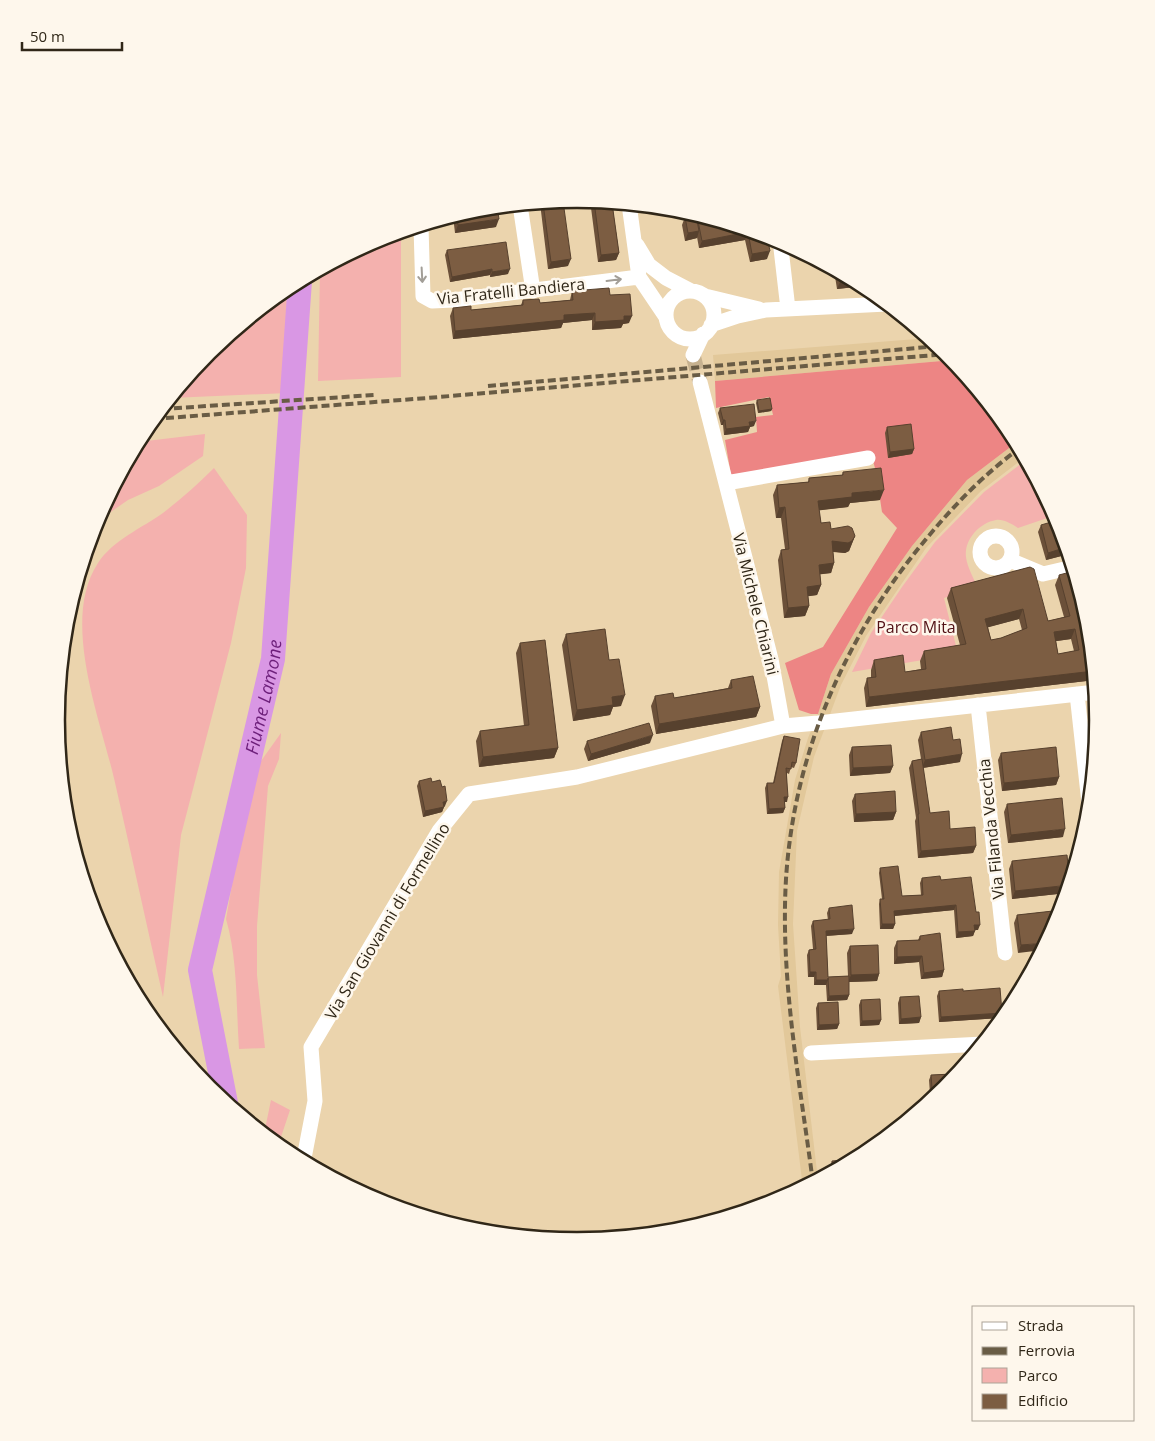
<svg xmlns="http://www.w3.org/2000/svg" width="1155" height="1441" viewBox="0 0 1155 1441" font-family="'Open Sans',sans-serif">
<rect width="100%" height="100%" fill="#ebd4ad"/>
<path fill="#e2c89a" d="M929 338 946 352 953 360 715 381 713 355Z
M1017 442 1025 457 981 491 926 548 866 636 841 685 814 757 797 831 793 924 800 1027 818 1180 803 1188 778 986 781 976 778 925 779 872 795 780 808 738 818 714 831 674 869 607 912 546 967 480Z"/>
<path fill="#f4b1ae" d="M401 232V377L318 381 320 270 378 239Z
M294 284 287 393 171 398 209 352Z
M205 434 203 456 159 486 128 500 95 523 138 442Z
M1026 460 1056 515 1018 528C1012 524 1003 519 996 520 979 523 964 540 966 557 967 567 974 578 977 587L944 598 958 654 852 672 871 633 902 587 935 542 984 492Z
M214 468 247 515 246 568 231 643 181 835 163 997C147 927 132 857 116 787 103 725 59 622 98 563 113 540 142 528 163 513 181 499 198 484 214 468Z
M281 733 279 759 268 786 257 926V975L265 1048 239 1049C236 1006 238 960 226 919L239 845 256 768Z
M271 1100 290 1110 278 1146 264 1134Z"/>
<path fill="#ed8584" d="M953 360 1011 431 1017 442 967 480 912 546 869 607 831 674 818 714H811L799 710 785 663 823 647 897 528 882 512 876 472 871 453 731 475 725 440 757 432 756 417 773 415 769 397 716 408 715 381Z"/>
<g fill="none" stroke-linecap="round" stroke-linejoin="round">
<path stroke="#d997e4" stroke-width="24" id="s1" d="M226 1103 200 970 273 659 300 281"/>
<path stroke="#c6b18f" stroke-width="15" stroke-dasharray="15 8" stroke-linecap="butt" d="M693 355 700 382"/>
<path stroke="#fff" stroke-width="15" d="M629 204 639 277 666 317
M520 205 533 291
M421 226 423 296 432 301 453 300 639 277
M780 240 788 309
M637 245 649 265 666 278 691 291
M666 315a24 24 0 1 1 48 0a24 24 0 1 1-48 0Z
M705 296 759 309
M711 325 738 316 766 310 887 304
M693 355 703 334
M700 382 771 659 783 726
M726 483 868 458
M980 552a16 16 0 1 1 32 0a16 16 0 1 1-32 0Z
M1010 560 1043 574 1073 567
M1077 694 1090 812
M978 705 1005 953
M811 1053 983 1044
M302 1161 305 1153 315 1101 311 1047 439 831 469 794 577 777 783 726 818 723 1096 692"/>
<path stroke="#695c45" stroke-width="4" stroke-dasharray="8 4" stroke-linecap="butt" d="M488 386 939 346
M162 409 374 395
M154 419 427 398 947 354
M813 1183C800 1083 780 980 786 879 794 750 848 630 932 532 958 501 987 472 1020 448"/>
</g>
<path fill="#6b5039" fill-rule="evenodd" d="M590 200 612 203 619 253 616 260 598 262Z
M563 201 568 266 548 269 540 203Z
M476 209 496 227 455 233 453 216Z
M685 217 698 223 767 236V259L750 262 745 240 699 248 697 237V238L685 241 682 225Z
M447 250 508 274 490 277V275L450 282 445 255Z
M834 270 864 286 837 289Z
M572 291 610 295 629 323 623 324 621 328 592 330V320L563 323 561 328 453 339 450 316 453 308 471 310 521 305 523 300 540 303 570 300Z
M757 400 772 409 771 411 758 413 756 403Z
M720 408 754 426 750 427 748 432 724 435 723 425H721L718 413Z
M887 427 914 449 912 454 888 458 885 433Z
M843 472 880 500 850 503 848 507 819 510 821 523 831 529 855 536 849 551 845 553 833 552 834 563 831 573 820 574 821 585 817 595 808 596 809 606 805 616 784 618 778 560 781 550 785 549 781 518H776L773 495 777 485 808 482 809 478 842 475Z
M1041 525 1069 554 1046 560 1038 532Z
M1030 567 1048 621 1064 617 1055 585 1059 575 1089 619 1095 680 866 707 864 688 867 678H871V670L874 660 905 672 921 669 920 661 924 651 960 645 947 598 951 588ZM1019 619 1022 630 1001 638 991 640 988 627ZM1071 639 1074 651 1058 654 1056 641Z
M566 634 609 660 621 706 613 707 610 715 573 721 562 645Z
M520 643 558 748 554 758 479 767 476 741 480 731 524 726 516 653Z
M731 680 760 707 756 717 656 734 651 706 655 696 674 698 728 688Z
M1097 703 1099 721 1098 730 1095 708Z
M921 732 953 740 960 762 923 768 930 813 950 829 976 846 973 853 918 858 915 821 916 818 909 768 912 761 921 759 918 740Z
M784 736 796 763 794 768 791 767 789 774 787 773V802H784L785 808 783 813 767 814 765 788 767 783H773L782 741Z
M587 741 650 743 588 761 584 749Z
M852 747 893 766 890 773 850 776 849 755Z
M1001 753 1059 777 1056 785 1002 791 998 760Z
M419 781 432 782 445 806 444 807 442 812 423 817 417 786Z
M855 794 896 812 893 820 854 822 852 801Z
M1007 804 1063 837 1008 843 1004 812Z
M1012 861 1067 893 1012 899 1009 869Z
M880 868 902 896 921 895 920 883 922 878 941 880 978 930H975L973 936 956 938 954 910 895 916V924L893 929H880L879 904 880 899H882L879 873Z
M829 908 852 934 826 936 828 977 848 976 847 953 850 946 879 974 877 981 849 982V995L847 1000 827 1001 826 985H814V977H808L807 955 809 950 813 949 811 926 813 921 828 920 827 913Z
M1062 910 1018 953 1014 923 1017 915Z
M920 936 944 970 942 977 921 979 919 962 894 964V948L897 941 918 940Z
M1025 983 1018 996V989L1019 984Z
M939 991H963L1002 1013 1000 1018 939 1022 937 996Z
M900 997 921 1017 919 1023 899 1024 898 1003Z
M861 1000 881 1020 879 1025 860 1026 859 1005Z
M818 1003 839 1024 837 1029 817 1030 816 1008Z
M953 1074 930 1094 929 1080 931 1075Z
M901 1126 888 1136 891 1127Z
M856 1160 831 1173 830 1167 832 1161Z"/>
<path fill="#57412e" d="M499 219 496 227 455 233 458 225Z
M699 231 697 238 685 241 688 233Z
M748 232 745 240 699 248 702 241Z
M770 251 767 259 750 262 752 254Z
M619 253 616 260 598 262 601 255Z
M571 259 568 266 548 269 551 262Z
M492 269 490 275 450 282 452 277Z
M510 269 508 274 490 277 492 272Z
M853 280 864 286 837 289 840 282Z
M595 313 592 320 563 323 561 328 453 339 455 331 564 315Z
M624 316H632L629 323 623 324 621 328 592 330 595 322Z
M772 409 771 411 758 413 759 411Z
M723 420H725L723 425H721Z
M756 421 754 426 750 427 748 432 724 435 726 429 749 422Z
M914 449 912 454 888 458 890 452Z
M884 490 880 500 850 503 848 507 814 511 818 501 852 493Z
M785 507 781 518H776L779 508Z
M855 536 849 551 845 553 828 551 832 541Z
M1067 547 1069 554 1046 560 1048 553Z
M834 563 831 573 815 575 819 565Z
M821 585 817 595 803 597 807 587Z
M809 606 805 616 784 618 788 608Z
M1023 609 1019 619 982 629 985 619Z
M1075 629 1071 639 1050 642 1054 632Z
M1094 671 1095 680 866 707 869 697Z
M625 695 621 706 613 707 610 715 573 721 577 710 612 697Z
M760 707 756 717 656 734 659 724Z
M653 735 650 743 588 761 591 754Z
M558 748 554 758 479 767 483 757Z
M962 754 960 762 922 768 925 760Z
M893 766 890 773 850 776 853 768Z
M1059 777 1056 785 1002 791 1004 783Z
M784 797H788L787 802H782Z
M447 801 445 806 441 807 443 802Z
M444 807 442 812 423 817 425 811Z
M785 808 783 813 767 814 769 809Z
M896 812 893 820 854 822 856 814Z
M1065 829 1063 837 1008 843 1011 835Z
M976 846 973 853 918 858 921 851Z
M1070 885 1067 893 1012 899 1015 891Z
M956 905 954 910 893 916 894 911Z
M882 924H895L893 929H880Z
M974 925H980L978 930H972Z
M854 929 852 934 824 936 826 931Z
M975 931 973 936 956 938 958 932Z
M1047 943 1043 950 1018 953 1021 945Z
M922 956 919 962 894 964 897 957Z
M944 970 942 977 921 979 924 973Z
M810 972H816L814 977H808Z
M879 974 877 981 848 982 851 975Z
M816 980H828L826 985H814Z
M849 995 847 1000 827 1001 829 996Z
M1002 1013 1000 1018 939 1022 941 1017Z
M921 1017 919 1023 899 1024 901 1019Z
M881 1020 879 1025 860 1026 862 1021Z
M839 1024 837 1029 817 1030 819 1025Z
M948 1087 942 1093 930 1094 932 1088Z"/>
<path fill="#7c5d42" stroke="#57412e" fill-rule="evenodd" d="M563 201 571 259 551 262 543 203Z
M594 201 612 203 619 253 601 255Z
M497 207 499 219 458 225 457 215 476 209Z
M696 215 699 231 688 233 685 217Z
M711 219 767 236 770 251 752 254 748 232 702 241 698 221Z
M506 242 510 269 492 272V269L452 277 447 250Z
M838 272 853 280 840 282Z
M609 288 610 295 630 294 632 316H624V320L595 322V313L564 315V320L455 331 453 308 471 306V310L523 305V300L539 299 540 303 573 300 572 291Z
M770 398 772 409 759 411 757 400Z
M754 404 756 421 749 422 750 426 726 429 725 420H723L720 408Z
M911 424 914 449 890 452 887 427Z
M881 468 884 490 852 493V497L818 501 821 523 830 522 831 529 848 526 852 528 855 536 852 541 848 543 832 541 834 563 819 565 821 585 807 587 809 606 788 608 781 550 789 549 785 507 779 508 777 485 809 482V478L843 475V472Z
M1058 520 1067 547 1048 553 1041 525Z
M1030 567 1034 569 1048 621 1070 616 1059 575 1074 571 1089 619 1094 671 869 697 867 678 876 677 874 660 903 655 905 672 926 669 924 651 966 644 951 588ZM1023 609 1027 628 1001 638 991 640 985 619ZM1075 629 1079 650 1058 654 1054 632Z
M605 629 609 660 619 659 625 695 612 697 613 705 577 710 566 634Z
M545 640 558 748 483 757 480 731 529 725 520 643Z
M753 676 760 707 659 724 655 696 673 693 674 698 732 688 731 680Z
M649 723 653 735 591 754 587 741Z
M951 727 953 740 960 739 962 754 925 760 921 732Z
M784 736 800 739 796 763 792 762 791 769 786 768 788 797H784L785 808 769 809 767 783H774Z
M891 745 893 766 853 768 852 747Z
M1056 747 1059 777 1004 783 1001 753Z
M922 759 930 813 949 811 950 829 975 827 976 846 921 851 918 814H919L912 761Z
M431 778 432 782 440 780 442 787 445 786 447 801 443 802 444 807 425 811 419 781Z
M895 791 896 812 856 814 855 794Z
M1062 798 1065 829 1011 835 1007 804Z
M1067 855 1070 885 1015 891 1012 861Z
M898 866 902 896 923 895 922 878 940 876 941 880 971 877 976 912H979L980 925H974L975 931 958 932 956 905 894 911 895 924H882L880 899H884L880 868Z
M852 905 854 929 826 931 828 977 849 976V995L829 996 828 978V980H816V972H810L809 950 816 949 813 921 830 919 829 908Z
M1062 910 1059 920 1047 943 1021 945 1017 915Z
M940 933 944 970 924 973 922 956 897 957V941L920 940V936Z
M878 945 879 974 851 975 850 946Z
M1025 983 1020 992 1019 984Z
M1000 988 1002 1013 941 1017 939 991 963 989V991Z
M919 996 921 1017 901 1019 900 997Z
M880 999 881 1020 862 1021 861 1000Z
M838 1002 839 1024 819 1025 818 1003Z
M953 1074V1081L948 1087 932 1088 931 1075Z
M901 1126 892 1134 891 1127Z
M856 1159V1160L833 1172 832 1161Z"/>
<defs><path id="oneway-shaft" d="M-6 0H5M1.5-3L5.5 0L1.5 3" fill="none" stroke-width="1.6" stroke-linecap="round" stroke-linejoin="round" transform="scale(1.25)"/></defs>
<g stroke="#a29e97">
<use href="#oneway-shaft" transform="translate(422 275) rotate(87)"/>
<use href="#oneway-shaft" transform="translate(614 280) rotate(-7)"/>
</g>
<g text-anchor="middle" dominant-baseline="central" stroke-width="5" stroke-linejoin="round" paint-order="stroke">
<g font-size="16" fill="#302718" stroke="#fef7ec">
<text transform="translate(511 291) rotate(-6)">Via Fratelli Bandiera</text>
<text transform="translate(756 604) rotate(76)">Via Michele Chiarini</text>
<text transform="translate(991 829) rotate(-96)">Via Filanda Vecchia</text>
<text transform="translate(387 921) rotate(-59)">Via San Giovanni di Formellino</text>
</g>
<g font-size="16" fill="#511015" stroke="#fef7ec">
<text x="916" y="627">Parco Mita</text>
</g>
<g font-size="18" font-style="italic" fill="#6d1f7a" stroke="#fef7ec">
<text stroke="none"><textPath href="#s1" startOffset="416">Fiume Lamone</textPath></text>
</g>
</g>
<path d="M0 0H1155V1441H0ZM65 720a512 512 0 1 1 1024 0a512 512 0 1 1-1024 0Z" fill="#fef7ec" fill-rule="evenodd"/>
<path fill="none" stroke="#302718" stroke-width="2.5" d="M65 720a512 512 0 1 1 1024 0a512 512 0 1 1-1024 0Z"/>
<rect x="972" y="1306" width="162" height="115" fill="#fef7ec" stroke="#aca497"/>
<rect x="982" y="1322" width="25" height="8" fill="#ffffff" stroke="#aca497"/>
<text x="1018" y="1331" font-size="15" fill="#302718">Strada</text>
<rect x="982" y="1347" width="25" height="8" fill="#695c45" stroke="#aca497"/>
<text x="1018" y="1356" font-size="15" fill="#302718">Ferrovia</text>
<rect x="982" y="1368" width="25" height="15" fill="#f4b1ae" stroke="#aca497"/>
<text x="1018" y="1381" font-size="15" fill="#302718">Parco</text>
<rect x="982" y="1394" width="25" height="15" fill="#7c5d42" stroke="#aca497"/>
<text x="1018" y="1406" font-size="15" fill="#302718">Edificio</text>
<path d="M22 42v8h100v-8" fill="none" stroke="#302718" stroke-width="2.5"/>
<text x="30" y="42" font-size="15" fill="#302718" stroke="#fef7ec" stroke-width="4" paint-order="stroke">50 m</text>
</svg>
